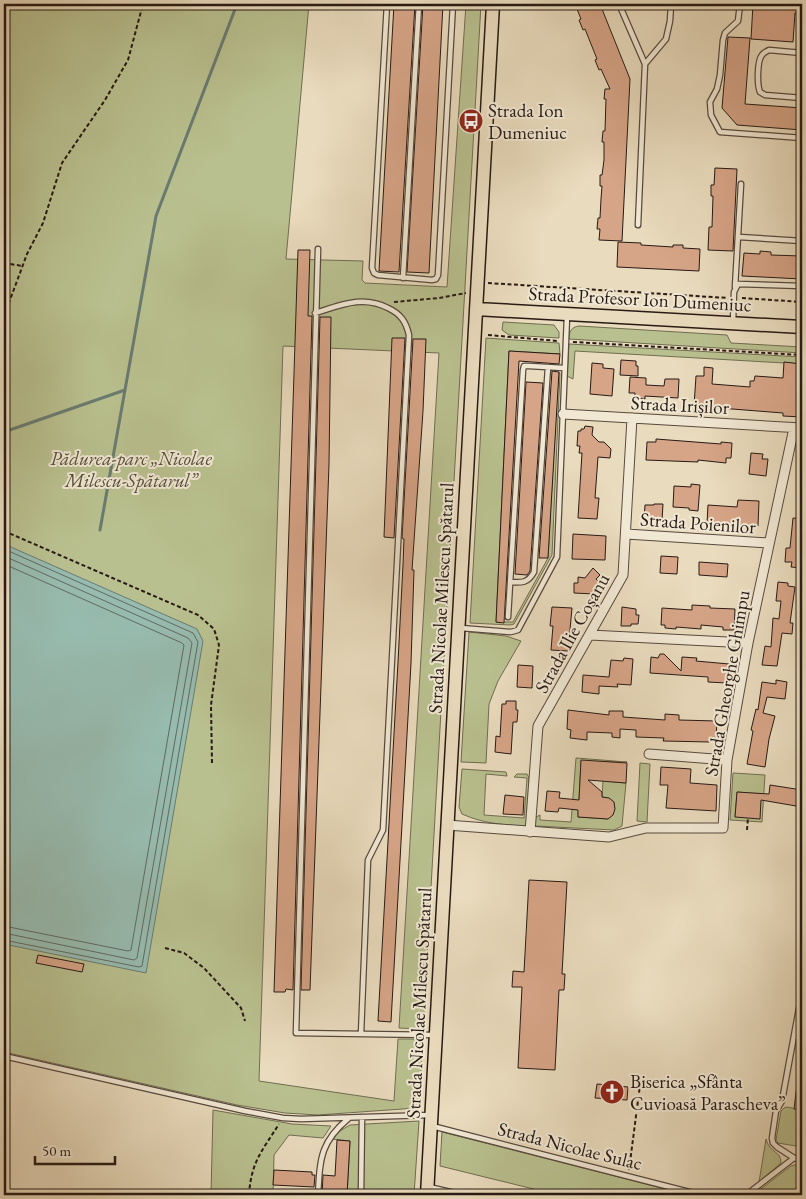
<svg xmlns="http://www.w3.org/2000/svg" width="806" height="1199" viewBox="0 0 806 1199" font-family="'EB Garamond',serif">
<rect width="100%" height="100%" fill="#e9dbbd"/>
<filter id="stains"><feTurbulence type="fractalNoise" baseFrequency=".004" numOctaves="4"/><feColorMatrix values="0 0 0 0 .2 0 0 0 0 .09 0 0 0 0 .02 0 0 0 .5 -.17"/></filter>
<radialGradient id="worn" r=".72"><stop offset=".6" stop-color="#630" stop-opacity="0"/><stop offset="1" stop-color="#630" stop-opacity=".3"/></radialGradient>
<path fill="#b9c08f" stroke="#706d52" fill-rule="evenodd" d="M4 4H309L286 259 363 261 362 280 365 283 447 287 466 4H481L423 1029 399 1028 439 353 283 346 259 1081 394 1101 398 1039H422L420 1102 416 1108 318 1115 285 1113 237 1105 4 1052Z
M503 322 554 325 559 332V338L509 335 502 330Z
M579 326 727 335 731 343 802 347V353L569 339C569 332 571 327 579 326Z
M486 338 559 343 560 354 509 351 496 622H513L548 558 558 373H560L552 555 514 624 510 625 470 623Z
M569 344 802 357V364L575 351 573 379 567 376Z
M469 632 506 636 521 641 498 681 489 704 486 763 461 762Z
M576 758 627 762 581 761 578 817 608 819C618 810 617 798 602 797L603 781 626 783 622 826 614 830 535 826 536 817 540 815V820L571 822Z
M640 763 650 764 647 822 637 821Z
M462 769 506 772 507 776 486 774 484 815 524 818 527 778 514 777 517 774H527L529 778 527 823 524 826C502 825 482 823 462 814L459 807Z
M733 773 765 775 762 822 730 820ZM737 792 761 794 735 817Z
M787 1107 802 1110V1128L800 1143 796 1146 778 1143 776 1140 781 1111 784 1108Z
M213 1110 292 1124 331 1126 323 1138 289 1135 274 1155 273 1195H211Z
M419 1121 414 1195H347L350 1141 332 1139 338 1132 350 1125Z
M442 1132 689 1195H558L440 1166Z
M766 1139C770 1154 781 1150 781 1163L759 1182Z
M798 1164 802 1165V1195H753L791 1166Z"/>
<path fill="#97bbaf" stroke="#6a7b71" d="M4 544 197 629 203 641 146 973 4 944Z"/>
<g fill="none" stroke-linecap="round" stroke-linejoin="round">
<path stroke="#5f6a62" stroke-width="1" d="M4 549 193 633 198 642 142 966 139 967 4 940
M4 556 188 638 192 643 137 958 134 960 4 933
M4 564 182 643 184 645 131 950 128 951 4 926"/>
<path stroke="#6a7b71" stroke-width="3" d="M4 432 125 390
M100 530 156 216 237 4"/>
</g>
<path fill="#d6a487" stroke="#271a14" d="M394 4H415L399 272 379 271Z
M423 4H443L429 273 407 272Z
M575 4H600L630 79 622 241 599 240 600 229H597L598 218H600L601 199 602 186H600V175H602L604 160V142H602L603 131H605L606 99H604L605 89H610L601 69 599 70 595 60 597 59 585 29 583 30 579 20 581 19Z
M753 4H802V14L795 13 793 42 751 39Z
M728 37 750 38 745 104 802 108V130L737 125 722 108Z
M715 168 737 169 733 251 708 250 709 227H712L713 196H711V185H714Z
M618 242 641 243V245L673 247V245H683V248L700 249 699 271 617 267Z
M298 250H310L308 316H312L293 990 286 989 285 992H274Z
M760 251 771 252V255L802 256V279L742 276 744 253 760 254Z
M320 317H331L329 464 310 990H301Z
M392 338H405L394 538 384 537Z
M413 339H426L423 411 412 570H414L411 663 391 1022 378 1021 398 662 403 565 404 539 402 538Z
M509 351 560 354 559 364 519 361 504 623 496 622Z
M621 360 636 361V366H638V376L620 375Z
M784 362 802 364V417L783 416V413L694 406 696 376H704V367L713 368 712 384 750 387V381H754L755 376 783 378Z
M592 363 603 364V368L614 369 612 396 590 394Z
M552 371 559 372 548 558H539Z
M630 377 646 378V385L664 386 665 379H679L678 398 645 396V399L635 398V393H629Z
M526 382 543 383 530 571 527 575 515 574Z
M585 426 593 427 592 435 599 442H604L611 449 610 458 598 457 595 498H599L597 519 578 518 582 453H579L580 446H577L578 431H581V429H584Z
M656 439 721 444V442L732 443 731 458H726V463L698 460V462L646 460 647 442H656Z
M751 453 763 454 762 459H768L766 476 749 474Z
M691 484 700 485 698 511 689 510V508L673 507 674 486 691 487Z
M738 500 759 501 758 526 707 523 708 505 737 507Z
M654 504H663L662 520H644L645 505H654Z
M793 518 802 519V568L791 567 792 562H785L786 548H790Z
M573 534 606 536 605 560 572 559Z
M661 556 678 557 677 574 660 573Z
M699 562 728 564 727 577 699 575Z
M593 568 600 575 596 579 601 584 594 591V594L574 593V583H578V577L585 578Z
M778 582 788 583V586L795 587 790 623H793L792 634 782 633 777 666 762 665 765 646 771 647 773 618 779 619 781 601H776Z
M692 605 710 606V608L735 609 734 630H723V627L701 625V629L676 627V629L665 628V625H661L662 608 692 610Z
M552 607 572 608 568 651 551 650 553 626H550Z
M622 607 636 609V615H639L638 624H631V626H621Z
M660 654H664L681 671 682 657 697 658 696 661 729 664 727 683 708 682V677L650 673 651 657 658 658Z
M624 658 633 659 631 685 617 684 618 687 599 686V694L582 692 583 675 609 677 611 660 623 661Z
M518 665 533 666 532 688 517 687Z
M776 680 787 682 785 699 767 697 763 713 775 716 769 739 765 767 747 764 753 731 751 730 756 709 758 710 762 682 776 684Z
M506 701H516V710H518L517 722H513L511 754 495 752 496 736 500 737 502 704H506Z
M568 710 609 715V711H623V717L665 720V714L679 715V720L717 721 716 739H710V742L663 741 664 738 636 737V730L620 729V738L612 737V733L587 732V740L570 738 571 730 567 729Z
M581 760 627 763 626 783 588 780 602 792V797L609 798 614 802 615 809 613 815 608 819 578 817V810L559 808 558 812 545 811 547 791 560 792 559 798 579 800Z
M661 767 691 769 690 783 717 785 716 811 666 808 668 785H660Z
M770 785 802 790V807L761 800 760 819 735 817 737 792 769 794Z
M505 795 524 797 523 815 503 814Z
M529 880 567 882 562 974H565L564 990H559L555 1070 518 1068 522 987H512L513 971 524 972Z
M38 955 84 964 82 972 36 963Z
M597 1084 628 1087 627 1100 595 1098Z
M797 1084 802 1085V1110L794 1109Z
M337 1140 350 1141 347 1195H322L323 1175 335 1176Z
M274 1170 312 1172V1175H315L314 1187 273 1185Z"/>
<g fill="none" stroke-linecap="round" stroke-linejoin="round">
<defs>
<path id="service" d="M387 4 372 268 374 273 378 275 432 280 436 279 438 275 453 4
M619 4 645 64 638 225
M740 4 738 21 725 33 723 40 720 75 717 89 710 102 711 115 720 132 802 138
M802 53 769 50C766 52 764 52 762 55 757 61 757 85 760 92L765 95 802 98
M645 64 666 39 670 21 671 4
M801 98 802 70
M739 237 802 241
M318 249 296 1033 434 1035
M403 278 419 4
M735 287 741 184
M315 313C341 305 363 295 388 308 401 314 406 322 409 335L383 830 368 860 361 1034
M733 322 734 292 738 284 802 286
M510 582C522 583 528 583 534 572L548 367
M508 617 523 370 524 366H529L564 368
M461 628 511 632 518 630 557 557 567 316
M802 992 782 1101 776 1111 772 1138 773 1143 777 1147 794 1158 802 1160
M4 1056 245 1111 283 1118 301 1119 430 1115
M432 1126 701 1195
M429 1187 463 1195
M318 1195C320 1159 320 1142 349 1118
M361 1195 362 1117
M746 1195 794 1158"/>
<path id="minor" d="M563 414 802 428
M626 534 769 543
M590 635 748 643
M649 754 727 760
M447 825 609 837 646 828H723L727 760 748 643 794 428
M530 832 538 726 623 575 632 418"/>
<path id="primary" d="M476 309 802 327
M427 1195 493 4"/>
</defs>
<use href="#service" stroke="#584a3e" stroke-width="7"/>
<use href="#minor" stroke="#584a3e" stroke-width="11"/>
<use href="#primary" stroke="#271a14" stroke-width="15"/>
<path stroke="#271a14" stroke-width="2" stroke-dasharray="4 2.5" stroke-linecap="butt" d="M4 263 23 266
M488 283 728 298
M742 298 802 302
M394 302 439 298 466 293
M4 316 27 254 43 223 62 163 105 100 128 60 143 4
M488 335 558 341
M573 342 802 355
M4 531 198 615 214 629 219 645 211 705 212 763
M747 830 748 818
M165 948 184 953 204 968 241 1008 245 1021
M629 1170 640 1085
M249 1195C251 1162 262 1151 279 1124"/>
<use href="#service" stroke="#f1e8d4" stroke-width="4.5"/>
<use href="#minor" stroke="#f1e8d4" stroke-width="9"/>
<use href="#primary" stroke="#e9dbbd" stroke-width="12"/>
</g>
<defs>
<symbol id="bus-disc" viewBox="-11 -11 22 22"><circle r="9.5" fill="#8f2418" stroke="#f1e8d4"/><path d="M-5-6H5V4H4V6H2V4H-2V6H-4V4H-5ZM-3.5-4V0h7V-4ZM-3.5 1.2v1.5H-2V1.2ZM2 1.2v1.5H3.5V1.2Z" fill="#fff"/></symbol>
<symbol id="church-disc" viewBox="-11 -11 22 22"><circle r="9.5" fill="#8f2418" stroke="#f1e8d4"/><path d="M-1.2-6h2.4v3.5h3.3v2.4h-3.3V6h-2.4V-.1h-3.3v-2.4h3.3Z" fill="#fff"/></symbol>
</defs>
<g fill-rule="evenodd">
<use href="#bus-disc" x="457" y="107" width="28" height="28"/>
<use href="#church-disc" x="598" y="1078" width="28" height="28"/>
</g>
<g text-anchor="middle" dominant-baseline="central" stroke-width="4" stroke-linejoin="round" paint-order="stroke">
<g font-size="19" fill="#271a14" stroke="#f1e8d4" text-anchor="start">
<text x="488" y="110">Strada Ion<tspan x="488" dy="22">Dumeniuc</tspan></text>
<text x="630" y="1081">Biserica „Sfânta<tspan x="630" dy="22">Cuvioasă Parascheva”</tspan></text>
</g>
<g font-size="19" fill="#271a14" stroke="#f1e8d4">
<text transform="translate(640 299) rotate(3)">Strada Profesor Ion Dumeniuc</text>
<text transform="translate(680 405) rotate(3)">Strada Irișilor</text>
<text transform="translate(698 523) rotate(4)">Strada Poienilor</text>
<text transform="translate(441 598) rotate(-87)">Strada Nicolae Milescu Spătarul</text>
<text transform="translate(572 633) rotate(-61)">Strada Ilie Coșanu</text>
<text transform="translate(727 683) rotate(-80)">Strada Gheorghe Ghimpu</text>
<text transform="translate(419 1003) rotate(-87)">Strada Nicolae Milescu Spătarul</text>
<text transform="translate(570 1146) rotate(14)">Strada Nicolae Sulac</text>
</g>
<g font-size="19" font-style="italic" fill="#534c39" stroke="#f1e8d4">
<text x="131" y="458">Pădurea-parc „Nicolae<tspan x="131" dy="22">Milescu-Spătarul”</tspan></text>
</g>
</g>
<rect width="806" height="1199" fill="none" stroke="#e9dbbd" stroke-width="20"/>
<rect x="5" y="5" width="796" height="1189" fill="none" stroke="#271a14" stroke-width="2.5"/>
<rect x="10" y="10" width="786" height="1179" fill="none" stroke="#271a14"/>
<path d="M35 1156v8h80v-8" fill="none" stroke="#271a14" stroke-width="2.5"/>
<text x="42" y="1156" font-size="15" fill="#271a14" stroke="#f1e8d4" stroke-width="4" paint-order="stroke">50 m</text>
<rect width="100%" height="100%" filter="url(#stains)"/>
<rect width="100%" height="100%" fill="url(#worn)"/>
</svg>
